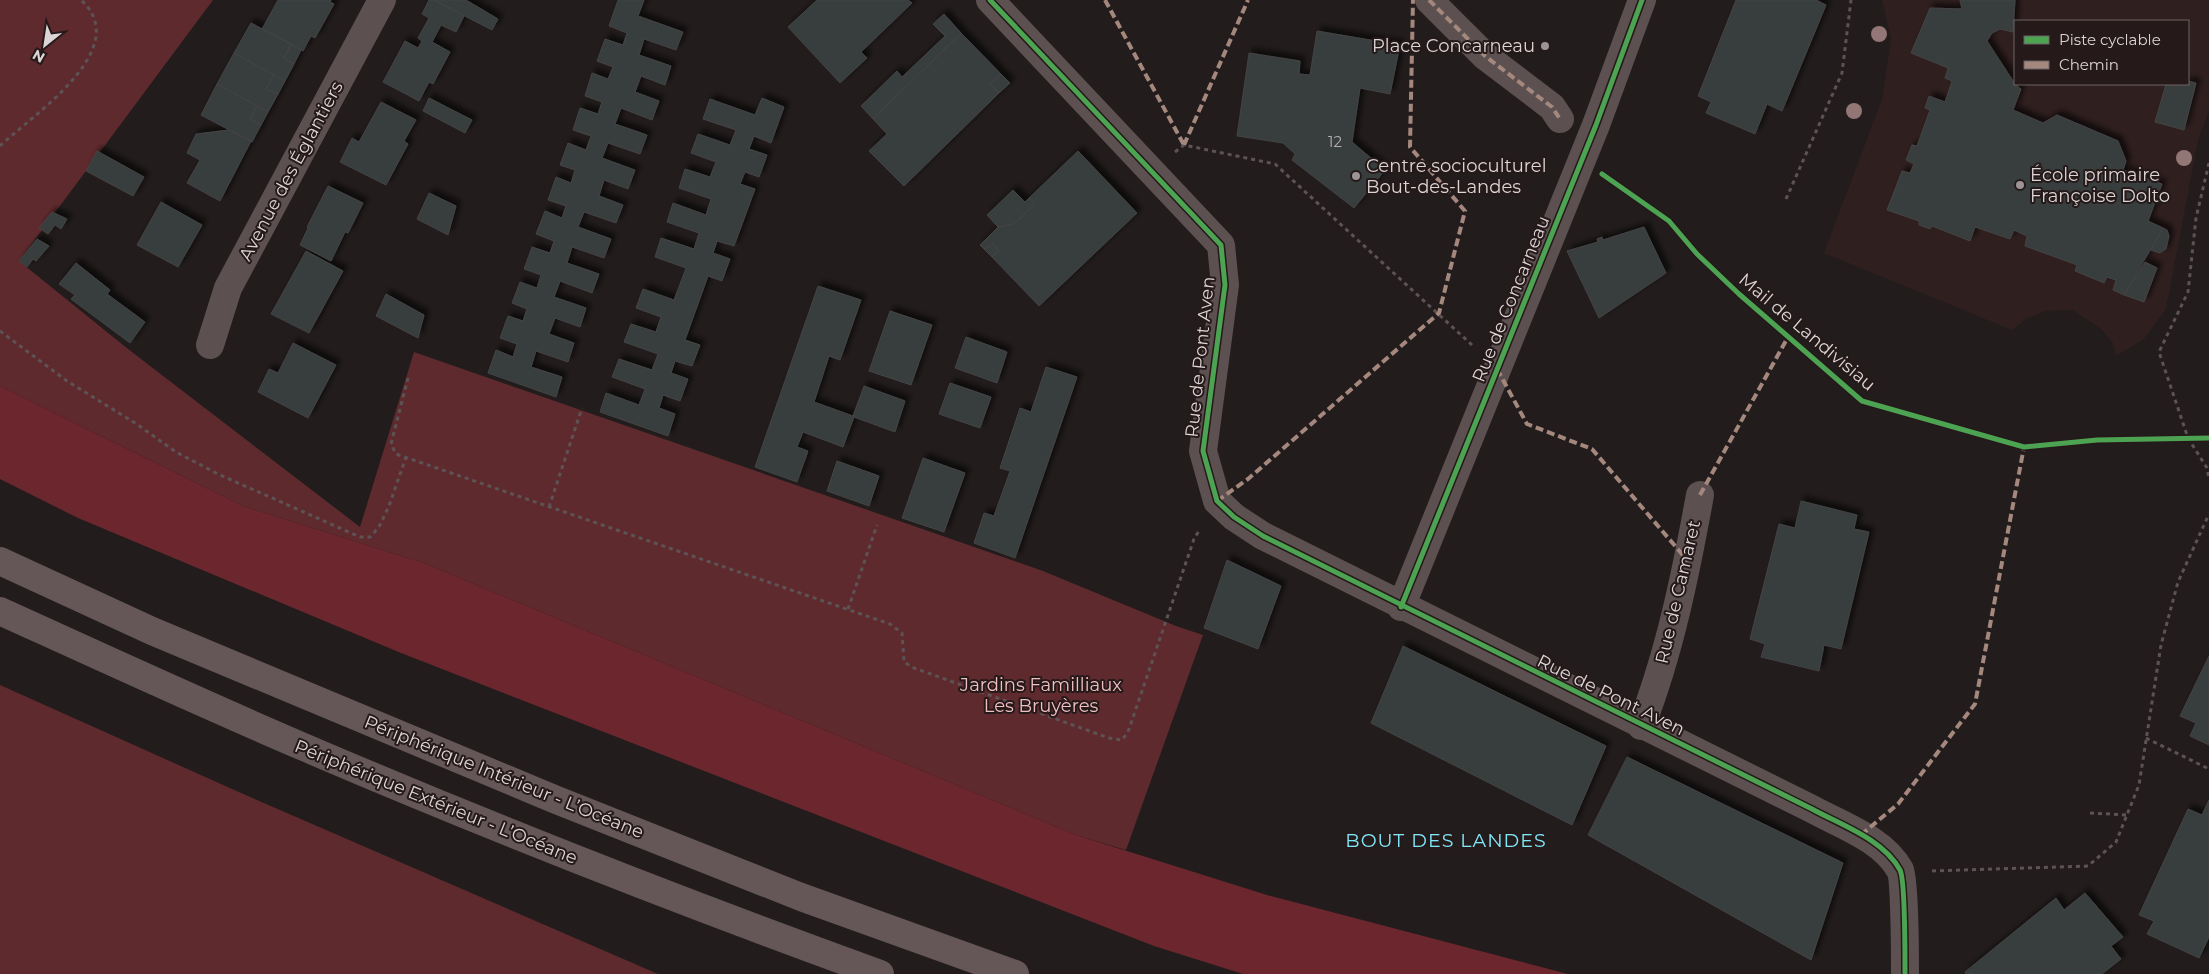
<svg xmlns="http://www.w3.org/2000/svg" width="2209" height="974" viewBox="0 0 2209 974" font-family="Montserrat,sans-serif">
<defs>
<filter id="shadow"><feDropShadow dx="4.5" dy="-4.5" stdDeviation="2.5" flood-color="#0009"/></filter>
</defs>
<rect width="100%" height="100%" fill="#221c1c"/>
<path fill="#301f1f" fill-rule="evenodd" d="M1882 0H2209V111L2198 140 2166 309 2144 339 2116 356 2113 343 2100 328 2072 310 2046 311 2026 319 2012 330 1824 253 1882 99 1891 39ZM2015 21H2188V84H2015Z"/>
<path fill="#5f2a2e" d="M0 0H213L19 261 128 349 360 527 414 352 1043 571 1176 626 1203 635 1126 850 1076 835 424 563 243 506 0 386Z
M0 685 241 793 658 974H0Z"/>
<path fill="#6c262e" d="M0 386 243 506 424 563 1076 835 1267 895 1568 974H1243L1154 946 401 653 78 518 0 479Z"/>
<path fill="#393d3e" stroke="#444" filter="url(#shadow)" d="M278 0H331L330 2 334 4 315 38 311 36 303 51 262 29Z
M429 0H434L464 16 456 32 441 25 432 42 450 52 433 84 429 82 419 101 383 82 405 41 418 48 422 41 418 38 429 18 422 14Z
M434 0H466L498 19 492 30Z
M618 0H644L638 16 683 32 676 50 644 39 639 55 671 66 665 85 641 76 635 92 659 101 652 120 621 108 615 124 647 135 640 154 608 143 602 158 635 170 628 189 604 180 599 196 623 205 616 223 584 212 578 227 611 239 604 258 572 247 567 263 599 274 592 293 560 281 554 297 586 308 580 327 555 318 549 334 574 343 568 362 536 351 531 367 562 377 556 397 488 373 496 350 513 357 517 344 500 338 508 316 523 321 527 309 512 303 520 282 537 288 541 275 524 269 532 247 550 253 554 241 536 234 545 211 562 218 566 206 548 200 556 177 571 183 575 170 560 165 568 143 586 150 591 136 573 130 580 108 598 114 602 102 585 96 592 73 608 79 613 67 597 61 605 39 623 45 627 33 609 26Z
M817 0H908L912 3 861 52 867 58 840 83 788 27Z
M1736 0H1816L1826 5 1782 111 1767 104 1755 134 1706 113 1711 102 1698 96Z
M1960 0H2015L2013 32 2000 29 1992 33 1987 41 2015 84 2021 89 2013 110 2043 123 2057 115 2118 141 2126 161 2123 170 2162 184 2148 221 2163 228 2124 295 2113 290 2116 280 2107 277 2104 283 2075 271 2077 265 2025 246 2027 236 2014 230 2010 239 1975 227 1970 241 1932 226 1930 229 1919 225V221L1887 210 1902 171 1910 173 1914 164 1906 160 1912 145 1917 146 1930 110 1925 108 1929 96 1945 102 1952 81 1945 78 1948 68 1911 53 1930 8 1962 9Z
M944 14 961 33 873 119 861 106 897 71 902 77 945 36 933 24Z
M251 23 291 44 284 58 294 64 285 81 234 53Z
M1317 31 1400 45 1390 94 1360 88 1352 142 1385 170 1354 208 1292 160 1295 154 1283 143 1237 136 1249 53 1300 61 1299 74 1310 75Z
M961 33 1001 74 990 84 999 93 904 186 869 151 887 134 873 119Z
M291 44 301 50 294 64 284 58Z
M234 53 274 75 266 89 278 94 268 112 217 84Z
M1001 74 1010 83 999 93 990 84Z
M274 75 285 81 278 94 266 89Z
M2188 81 2196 83 2184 130 2155 122 2166 84H2188Z
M217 84 257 106 250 119 261 125 252 142 201 115Z
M429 98 472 120 465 133 423 111Z
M762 98 784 107 771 143 754 136 749 149 767 155 759 177 745 172 740 184 755 189 734 246 717 241 713 253 730 259 722 281 708 276 685 340 700 345 692 366 675 361 671 373 688 379 680 401 663 395 659 408 675 414 668 436 600 412 606 393 639 405 645 389 612 377 619 359 652 370 658 354 624 342 631 324 656 332 661 317 636 308 643 289 674 300 686 268 655 257 661 238 694 249 699 233 667 222 673 203 706 215 711 199 679 188 685 169 710 177 716 162 691 153 698 134 730 145 736 130 703 119 710 99 755 115Z
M381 102 416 120 404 141 408 144 386 185 340 162 352 138 359 142Z
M257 106 268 112 261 125 250 119Z
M229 130 251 141 220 201 187 183 200 160 187 153 196 134Z
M97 151 144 177 133 196 86 171Z
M1078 151 1137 213 1039 306 992 257 999 251 993 244 984 249 980 245 998 227 1014 224 1035 204 1029 198Z
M328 186 363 203 348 233 345 232 331 261 300 245 308 228 307 227Z
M1013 190 1025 202 1029 198 1035 204 1014 224 998 227 987 215Z
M429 193 456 206 448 235 417 219Z
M161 202 202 225 178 267 137 245Z
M52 212 67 219 61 229 55 225 48 234 39 228Z
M1644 227 1666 273 1599 318 1567 251 1598 242 1597 239 1602 237 1603 240Z
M2163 228 2167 230 2169 236 2166 249 2160 253 2151 250Z
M37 239 49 246 36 261 33 259 27 267 19 261Z
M993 244 999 251 992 257 984 249Z
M306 251 343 271 309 333 271 314Z
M2145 262 2157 268 2144 302 2124 295Z
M76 263 110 290 107 294 145 322 130 343 71 299 75 295 59 284Z
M818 286 861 300 840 360 829 356 814 402 853 416 864 386 905 401 895 432 854 417 843 447 803 432 797 447 808 451 797 482 755 467Z
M386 294 424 315 418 338 376 316Z
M890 311 932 325 911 385 869 371Z
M966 337 1007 352 997 383 955 368Z
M293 343 336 365 308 418 258 392 269 369 278 373Z
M1046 367 1077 377 1015 558 974 543 984 513 994 516 1010 471 1000 468 1020 408 1031 412Z
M950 383 991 397 980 428 939 414Z
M923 458 965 473 944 532 902 518Z
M837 461 879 476 869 506 827 491Z
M1801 501 1857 515 1854 529 1869 532 1841 649 1824 645 1819 671 1761 657 1765 644 1750 639 1779 524 1795 528Z
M1227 560 1281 586 1258 649 1204 628Z
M1403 646 1606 746 1572 825 1371 723Z
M2209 656V745L2190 736 2196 723 2180 716Z
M1627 757 1843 863 1811 960 1588 835Z
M2209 800V937L2199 958 2147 934 2154 921 2139 915 2188 809 2202 815Z
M2085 893 2123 937 2111 946 2121 959 2102 974H1966L1965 972 2056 898 2064 910Z"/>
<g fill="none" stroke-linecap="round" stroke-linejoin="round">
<path stroke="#5d5354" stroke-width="3" stroke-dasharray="4 4" stroke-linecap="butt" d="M0 146C31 116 135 49 81 0
M1175 152 1184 145 1275 164 1472 345
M2209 163 2196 218 2188 292 2159 352 2188 438 2207 468 2209 479
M1609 178 1669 221 1697 254 1739 294 1862 401 2024 447 2097 440 2209 438
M1786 199 1842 73 1851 0
M0 331 67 381 135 423 176 452 218 474 360 537H370L379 527 389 506 406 457
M408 378 391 444 396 454 890 624 902 633 904 662 914 668 1109 738 1122 740 1128 732 1194 539 1200 529
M549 507 582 408
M848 609 877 525
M2146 738 2209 769
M2090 813 2127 815
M1932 871 2088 866 2116 842 2139 785 2161 645 2178 582 2209 514"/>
<path stroke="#5c5051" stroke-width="28" d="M990 0 1221 245 1225 285 1203 451 1217 501 1234 517 1263 536 1812 809C1841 825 1883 839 1900 870 1905 879 1905 958 1905 974
M1429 0 1485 56 1552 107 1560 119
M210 345 228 288 382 0
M1401 607 1596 125 1642 0
M1641 726C1670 652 1686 572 1700 495"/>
<path stroke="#655658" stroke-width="28" d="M0 561 152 631 554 799 801 897 1015 974
M0 611C101 657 203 704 306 748 495 829 687 904 880 974"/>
<path stroke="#a5887d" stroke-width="4" stroke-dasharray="8 4" stroke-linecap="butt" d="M1105 0 1184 145
M1429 0 1485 56 1552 107 1560 119
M1184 145 1248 0
M1497 369 1527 424 1592 449 1688 561
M1700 495 1788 337
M1217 501 1248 479 1439 313 1465 211 1410 147 1413 0
M1861 835 1898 804 1975 704 2024 447"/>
<defs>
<path id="cycleway" d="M990 0 1221 245 1225 285 1203 451 1217 501 1234 517 1263 536 1812 809C1841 825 1883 839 1900 870 1905 879 1905 958 1905 974
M1602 174 1669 221 1697 254 1739 294 1862 401 2024 447 2097 440 2209 438
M1401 607 1596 125 1642 0"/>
</defs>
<use href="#cycleway" stroke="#25191a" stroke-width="8"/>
<use href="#cycleway" stroke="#4ca352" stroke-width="5"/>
</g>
<g fill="#937676">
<circle cx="1879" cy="34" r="8"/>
<circle cx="1854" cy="111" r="8"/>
<circle cx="2184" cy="158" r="8"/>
</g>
<g fill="#9c9494" stroke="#25191a" stroke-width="2">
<circle cx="1545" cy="46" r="5"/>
<circle cx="1356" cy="176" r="5"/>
<circle cx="2020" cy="185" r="5"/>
</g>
<g text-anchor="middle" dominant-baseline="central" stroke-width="4" stroke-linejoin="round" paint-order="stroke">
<g font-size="15" fill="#b4afaf">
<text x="1335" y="141">12</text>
</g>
<g font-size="18" fill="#ddd5d5" stroke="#25191a" text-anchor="start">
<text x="1535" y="46" text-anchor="end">Place Concarneau</text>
<text x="1366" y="166">Centre socioculturel<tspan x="1366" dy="21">Bout-des-Landes</tspan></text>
<text x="2030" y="175">École primaire<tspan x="2030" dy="21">Françoise Dolto</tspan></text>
</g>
<g font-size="18" fill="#ddd5d5" stroke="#25191a">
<text transform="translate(291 171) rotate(-62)">Avenue des Églantiers</text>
<text transform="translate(1511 299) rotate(-68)">Rue de Concarneau</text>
<text transform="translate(1807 332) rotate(40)">Mail de Landivisiau</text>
<text transform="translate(1200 357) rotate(-84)">Rue de Pont Aven</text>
<text transform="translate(1678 592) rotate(-77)">Rue de Camaret</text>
<text transform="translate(1611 695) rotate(26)">Rue de Pont Aven</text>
<text transform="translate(504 777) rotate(22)">Périphérique Intérieur - L’Océane</text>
<text transform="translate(436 802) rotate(22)">Périphérique Extérieur - L’Océane</text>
</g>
<g font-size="18" fill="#f0bfc0" stroke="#25191a">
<text x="1041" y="685">Jardins Familliaux<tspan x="1041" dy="21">Les Bruyères</tspan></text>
</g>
<g font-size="19" letter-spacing="1" fill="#7ee8f8" stroke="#25191a">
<text x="1446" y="840">BOUT DES LANDES</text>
</g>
</g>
<rect x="2014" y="20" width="175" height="65" fill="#25191a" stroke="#6f6465"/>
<rect x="2024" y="36" width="25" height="8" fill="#4ca352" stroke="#6f6465"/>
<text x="2059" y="45" font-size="15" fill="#ddd5d5">Piste cyclable</text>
<rect x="2024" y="61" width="25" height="8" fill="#a5887d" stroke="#6f6465"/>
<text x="2059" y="70" font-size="15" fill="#ddd5d5">Chemin</text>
<g transform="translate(45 45) rotate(210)" stroke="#25191a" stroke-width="4" paint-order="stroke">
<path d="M0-4L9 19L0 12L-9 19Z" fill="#ddd5d5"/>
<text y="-8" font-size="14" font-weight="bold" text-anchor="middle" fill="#ddd5d5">N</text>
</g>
</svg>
